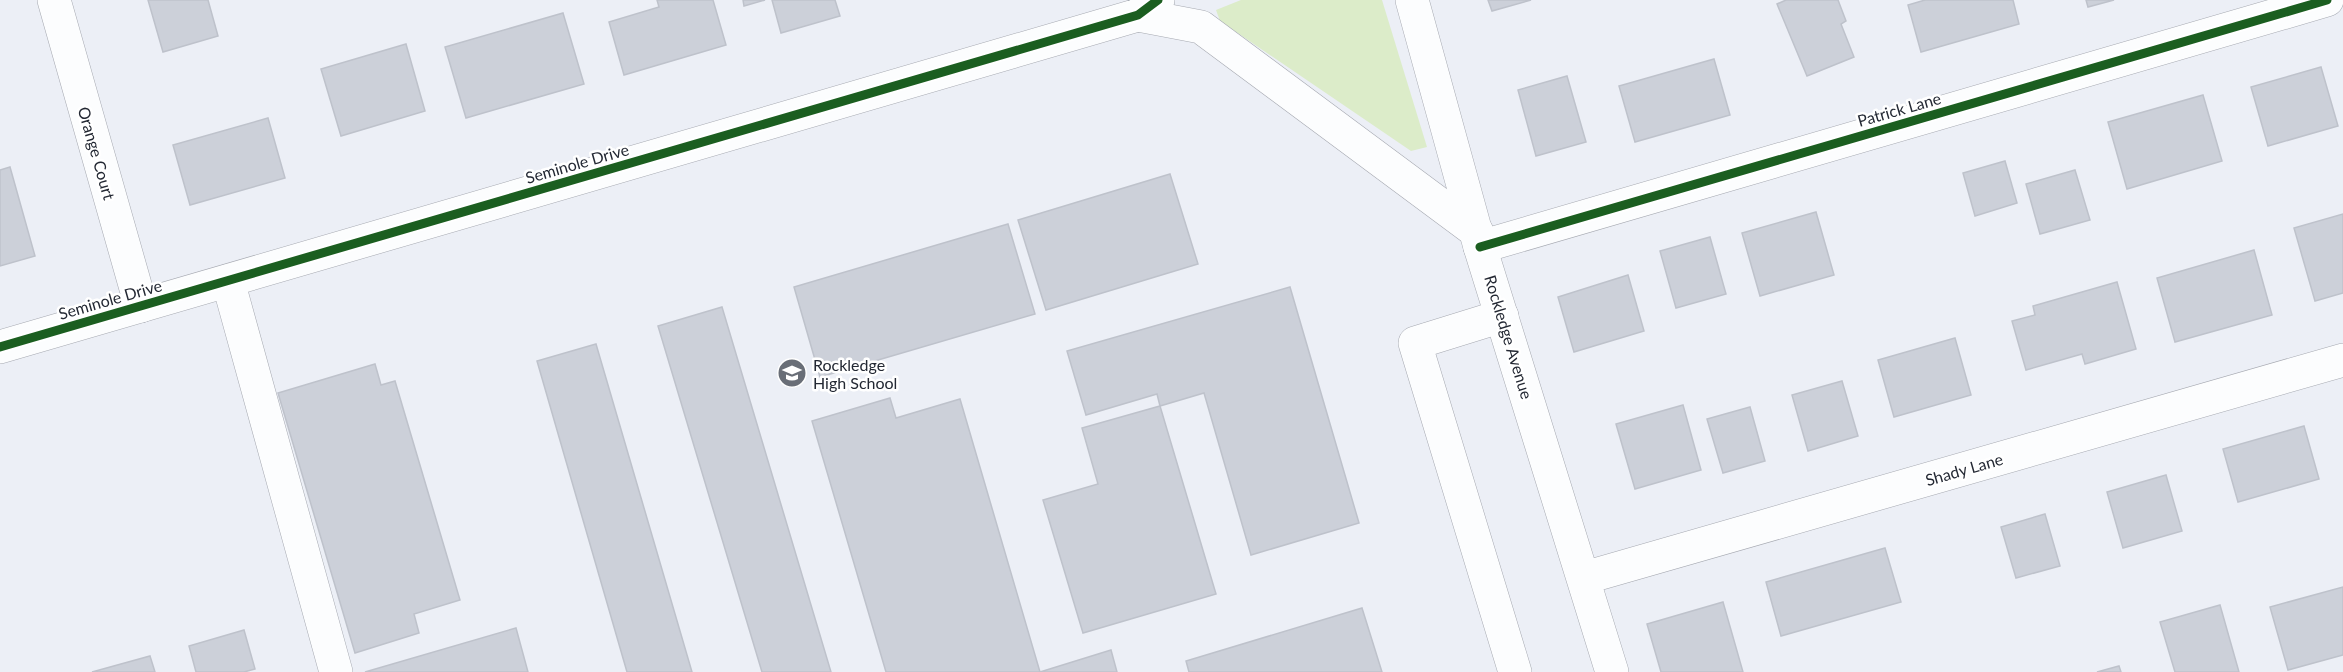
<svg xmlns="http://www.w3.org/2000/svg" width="2343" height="672" font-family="Lato,sans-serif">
	<rect width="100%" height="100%" fill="#eceff6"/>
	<polygon fill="#dcecc9" points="1241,0 1382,0 1427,147 1411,151 1220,21 1216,10"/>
	<g fill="#ccd0d9" stroke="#bec2cb" stroke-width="1.5">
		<polygon points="148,0 208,0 218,36 163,52"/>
		<polygon points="657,0 713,0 726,45 624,75 609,22 659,7"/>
		<polygon points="743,0 765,0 744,6"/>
		<polygon points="772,0 835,0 840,16 781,33"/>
		<polygon points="1488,0 1531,0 1492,11"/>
		<polygon points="1786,0 1838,0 1846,21 1841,24 1854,57 1807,76 1777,4"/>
		<polygon points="1925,0 2013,0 2019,24 1921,52 1908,5"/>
		<polygon points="2086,0 2114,0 2088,7"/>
		<polygon points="563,13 584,84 466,118 445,47"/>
		<polygon points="406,44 425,111 341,136 321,69"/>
		<polygon points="1714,59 1730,115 1635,142 1619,86"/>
		<polygon points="2321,67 2338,126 2268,146 2251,87"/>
		<polygon points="1567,76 1586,142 1536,156 1518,90"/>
		<polygon points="2203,95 2222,161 2127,189 2108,122"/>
		<polygon points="268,118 285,178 190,205 173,145"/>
		<polygon points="2005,161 2017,203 1975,216 1963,173"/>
		<polygon points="10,167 35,256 0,266 0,170"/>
		<polygon points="2075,170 2090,220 2040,234 2026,184"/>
		<polygon points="1170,174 1198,264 1046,310 1018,220"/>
		<polygon points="1816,212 1834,275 1760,296 1742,233"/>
		<polygon points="2343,214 2343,293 2315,301 2294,228"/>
		<polygon points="1008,224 1035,314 820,377 794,287"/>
		<polygon points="1710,237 1726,294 1676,308 1660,251"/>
		<polygon points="2254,250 2272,315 2175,342 2157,278"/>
		<polygon points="1628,275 1644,331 1574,352 1558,297"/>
		<polygon points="2117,282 2136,349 2085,364 2082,354 2026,370 2012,321 2035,315 2033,306"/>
		<polygon points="1290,287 1359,523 1251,555 1204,393 1160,406 1157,394 1086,415 1067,351"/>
		<polygon points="722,307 831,672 762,672 658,326"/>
		<polygon points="1955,338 1971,395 1894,417 1878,360"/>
		<polygon points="596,344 692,672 627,672 537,361"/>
		<polygon points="375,364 381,385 395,381 460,600 414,614 419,633 355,653 278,393"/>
		<polygon points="1842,381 1858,436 1808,451 1792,395"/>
		<polygon points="890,398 896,418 960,399 1040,672 886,672 812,421"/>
		<polygon points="1683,405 1701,470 1635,489 1616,424"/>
		<polygon points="1160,406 1216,594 1083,633 1043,500 1098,484 1082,428"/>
		<polygon points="1750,407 1765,461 1723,473 1707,419"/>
		<polygon points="2304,426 2319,479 2238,502 2223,449"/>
		<polygon points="2166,475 2182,531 2123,548 2107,492"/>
		<polygon points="2045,514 2060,566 2016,578 2001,527"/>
		<polygon points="1885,548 1901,602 1781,636 1766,582"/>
		<polygon points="2343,587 2343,655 2288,670 2270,607"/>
		<polygon points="1723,602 1743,672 1661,672 1647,624"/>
		<polygon points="2220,605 2239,672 2175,672 2160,622"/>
		<polygon points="1362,608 1382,672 1189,672 1186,661"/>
		<polygon points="516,628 528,672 365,672"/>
		<polygon points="244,630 255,669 244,672 196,672 189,646"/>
		<polygon points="1111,650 1117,672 1040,672"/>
		<polygon points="150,656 155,672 92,672"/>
		<polygon points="2119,666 2121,672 2097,672"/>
	</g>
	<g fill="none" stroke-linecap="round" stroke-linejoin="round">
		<g stroke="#a6a9b1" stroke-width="34">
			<g id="minor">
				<polyline points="54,0 141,306"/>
				<polyline points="1412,0 1480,247 1612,672"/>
				<polyline points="1138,15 1201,27 1477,232"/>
				<polyline points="1480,247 2327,0"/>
				<polyline points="228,281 336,672"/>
				<polyline points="1502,316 1415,343 1515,672"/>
				<polyline points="0,347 1138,15 1158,0"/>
				<polyline points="1584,578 2343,360"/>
			</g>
		</g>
		<use href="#minor" stroke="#fcfdfe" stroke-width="33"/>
		<g stroke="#fff" stroke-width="13">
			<g id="cycleway">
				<polyline points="1480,247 2327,0"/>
				<polyline points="0,347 1138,15 1158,0"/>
			</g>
		</g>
		<use href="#cycleway" stroke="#1b5e20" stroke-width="9"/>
	</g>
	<defs>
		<g id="school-disc" transform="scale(1.5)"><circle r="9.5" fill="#696e77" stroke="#fff"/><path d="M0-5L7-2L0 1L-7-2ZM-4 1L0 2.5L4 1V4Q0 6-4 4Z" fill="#fff"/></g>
	</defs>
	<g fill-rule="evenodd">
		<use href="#school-disc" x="792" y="373"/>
	</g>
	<g text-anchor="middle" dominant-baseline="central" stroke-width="5" stroke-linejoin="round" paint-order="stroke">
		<g font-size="16" fill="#232833" stroke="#fff">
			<text transform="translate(1899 109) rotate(-16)">Patrick Lane</text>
			<text transform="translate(97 153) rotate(74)">Orange Court</text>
			<text transform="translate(577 163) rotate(-16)">Seminole Drive</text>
			<text transform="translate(110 299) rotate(-16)">Seminole Drive</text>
			<text transform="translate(1509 337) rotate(73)">Rockledge Avenue</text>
			<text transform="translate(1964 469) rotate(-16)">Shady Lane</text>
		</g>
		<g font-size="16" fill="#232833" stroke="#fff" text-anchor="start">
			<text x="813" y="364">Rockledge<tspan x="813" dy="18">High School</tspan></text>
		</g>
	</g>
</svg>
